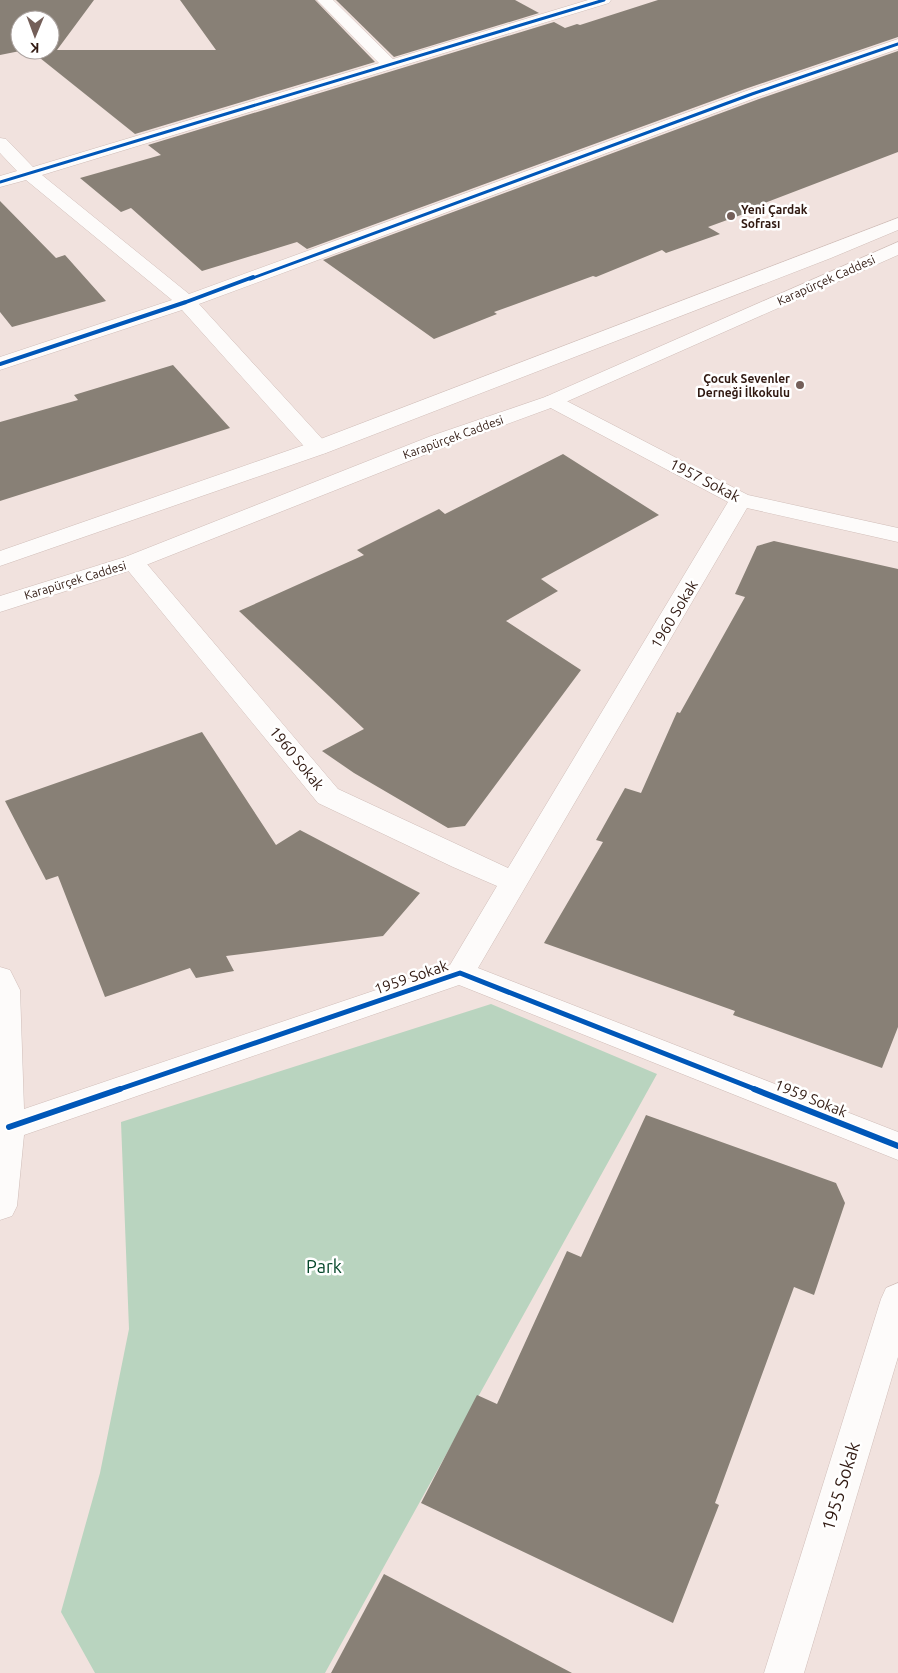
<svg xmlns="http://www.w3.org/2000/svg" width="898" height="1673" font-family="Ubuntu,sans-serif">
	<rect width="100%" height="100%" fill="#f1e2de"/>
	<polygon fill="#b9d4bf" points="491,1004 657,1074 325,1673 95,1673 61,1612 100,1473 129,1329 121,1122"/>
	<g fill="#888076">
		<polygon points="0,0 94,0 57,50 216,50 180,0 315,0 375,62 135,134 30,50 50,50 50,20 20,20 20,50 25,50 0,55"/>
		<polygon points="336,0 515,0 539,13 394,57"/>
		<polygon points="658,0 898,0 898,37 745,89 307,249 297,242 202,271 131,208 121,212 80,178 161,155 148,145 554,22 565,28 577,24 580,25"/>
		<polygon points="898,51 898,152 757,206 760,208 708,227 720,234 666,253 662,250 596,277 593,276 494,312 497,314 434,339 323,260 759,99"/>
		<polygon points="0,201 56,258 65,255 106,301 12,327 0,312"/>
		<polygon points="173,365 230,428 0,501 0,422 78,400 74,395"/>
		<polygon points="563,454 659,515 541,579 558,591 506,621 581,670 465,826 448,828 354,773 322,751 364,729 239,611 364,555 357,550 439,509 445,514"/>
		<polygon points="774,541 898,569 898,1027 882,1068 733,1015 735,1011 544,943 603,842 596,840 625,788 641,793 677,712 680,713 745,597 735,594 757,546"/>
		<polygon points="202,732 276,845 300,830 420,893 383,936 226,956 234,971 196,978 190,968 105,997 58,876 46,880 5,801"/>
		<polygon points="646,1115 836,1183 845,1203 814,1295 794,1287 715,1503 719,1505 673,1623 421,1503 477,1395 497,1404 567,1251 581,1257"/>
		<polygon points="384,1574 572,1673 331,1673"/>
	</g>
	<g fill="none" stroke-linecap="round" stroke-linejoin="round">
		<g stroke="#d0bdb8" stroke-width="1">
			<g id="street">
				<polygon points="317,0 333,0 393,59 588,0 611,0 609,3 42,175 189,294 746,91 898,39 898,49 758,97 199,304 326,443 329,448 326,453 318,454 310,453 182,310 0,370 0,357 172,300 26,180 0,187 0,176 17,171 0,153 0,138 6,139 33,167 379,63"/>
				<polygon points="552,395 559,397 748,495 898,528 898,542 747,508 478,968 898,1132 898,1160 459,985 24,1135 17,1206 12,1216 0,1220 0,967 10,970 20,990 24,1109 450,965 497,886 453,867 318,803 121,562 125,557 133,555 141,557 338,789 508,868 728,502 545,405 542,401 545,397"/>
				<polygon points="898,1283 898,1357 804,1673 764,1673 881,1299 886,1288"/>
			</g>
		</g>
		<g stroke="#d0bdb8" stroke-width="1">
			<g id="secondary">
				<polygon points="898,218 898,230 831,258 326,453 0,566 0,551 310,443"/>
				<polygon points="898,242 898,255 559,405 447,446 141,567 0,612 0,596 125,557 431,436 545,397"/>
			</g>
		</g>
		<use href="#street" fill="#fdfbfa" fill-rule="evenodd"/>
		<use href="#secondary" fill="#fdfbfa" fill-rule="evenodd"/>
		<g stroke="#fff" stroke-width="5">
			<g id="cycleway-far3">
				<polyline points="0,182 604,0"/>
				<polyline points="250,279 752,94 898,44"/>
			</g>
		</g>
		<g stroke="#fff" stroke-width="6">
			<polyline id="cycleway-far2" points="0,364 186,302 253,277"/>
		</g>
		<g stroke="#fff" stroke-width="8">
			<polyline id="cycleway-far1" points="117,1090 460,973 757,1090"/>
		</g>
		<g stroke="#fff" stroke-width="9">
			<g id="cycleway">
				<polyline points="754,1089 898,1146"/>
				<polyline points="9,1127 120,1089"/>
			</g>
		</g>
		<use href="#cycleway-far3" stroke="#0057b8" stroke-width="3"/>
		<use href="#cycleway-far2" stroke="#0057b8" stroke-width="4"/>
		<use href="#cycleway-far1" stroke="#0057b8" stroke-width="5"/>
		<use href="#cycleway" stroke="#0057b8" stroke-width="6"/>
	</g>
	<g fill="#745f59" stroke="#fff" stroke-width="2">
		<circle cx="731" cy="216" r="5"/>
		<circle cx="800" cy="385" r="5"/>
	</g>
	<g text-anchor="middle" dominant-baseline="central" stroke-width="5" stroke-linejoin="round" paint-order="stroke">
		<g font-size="12" font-weight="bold" fill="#301911" stroke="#fff" text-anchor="start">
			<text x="741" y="209">Yeni Çardak<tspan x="741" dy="14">Sofrası</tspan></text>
			<text x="790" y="378" text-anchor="end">Çocuk Sevenler<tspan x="790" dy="14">Derneği İlkokulu</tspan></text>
		</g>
		<g font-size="12" fill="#301911" stroke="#fff">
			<text transform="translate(826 280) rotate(-24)">Karapürçek Caddesi</text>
			<text transform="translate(453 437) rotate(-20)">Karapürçek Caddesi</text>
			<text transform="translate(75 580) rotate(-17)">Karapürçek Caddesi</text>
		</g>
		<g font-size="15" fill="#301911" stroke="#fff">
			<text transform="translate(705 480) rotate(27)">1957 Sokak</text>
			<text transform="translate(674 614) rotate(-59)">1960 Sokak</text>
			<text transform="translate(297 758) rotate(51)">1960 Sokak</text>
			<text transform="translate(411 977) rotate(-19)">1959 Sokak</text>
			<text transform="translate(811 1098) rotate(22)">1959 Sokak</text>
		</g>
		<g font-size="18" fill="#05472a" stroke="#fff">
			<text x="324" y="1266">Park</text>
		</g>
		<g font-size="18" fill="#301911" stroke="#fff">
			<text transform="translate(840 1486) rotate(-73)">1955 Sokak</text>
		</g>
	</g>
	<g transform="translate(35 35) rotate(181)"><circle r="24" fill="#ffffff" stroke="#aca3a0"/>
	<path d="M0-4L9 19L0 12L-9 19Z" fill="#745f59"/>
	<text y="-8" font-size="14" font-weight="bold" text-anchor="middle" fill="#301911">K</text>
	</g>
</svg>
